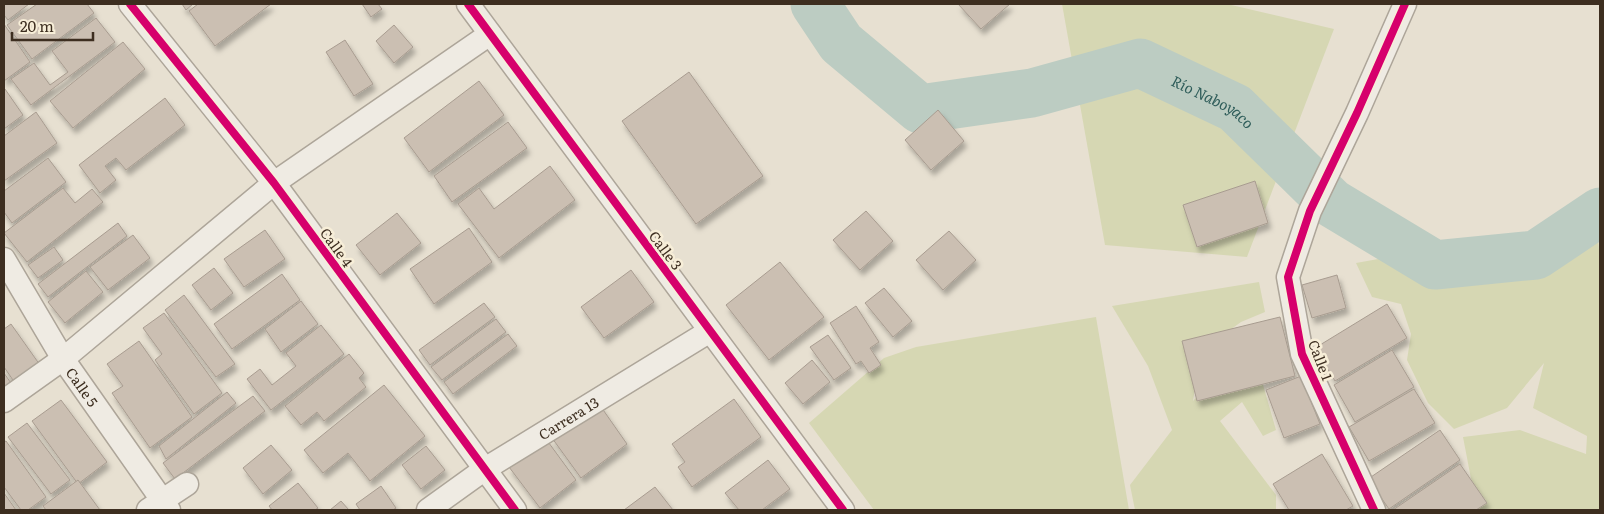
<svg xmlns="http://www.w3.org/2000/svg" width="1604" height="514" font-family="Literata,serif">
	<defs>
		<filter id="shadow"><feDropShadow dx="3" dy="5.5" stdDeviation="2.5" flood-color="#0004"/></filter>
	</defs>
	<rect width="100%" height="100%" fill="#e7e0d1"/>
	<g fill="#d6d7b3">
		<polygon points="1062,4 1227,4 1334,29 1247,257 1105,245"/>
		<polygon points="1596,220 1600,259 1600,510 1477,510 1463,437 1520,430 1586,454 1587,436 1533,408 1544,363 1507,408 1454,429 1428,403 1407,360 1411,334 1401,304 1372,297 1356,263"/>
		<polygon points="1259,282 1265,312 1241,322 1201,351 1193,401 1235,355 1259,371 1276,430 1263,436 1242,402 1220,421 1276,495 1276,510 1135,510 1130,485 1172,430 1148,366 1112,306"/>
		<polygon points="1096,317 1129,510 874,510 809,423 884,358 916,347"/>
	</g>
	<g fill="none" stroke-linecap="round" stroke-linejoin="round">
		<path stroke="#bcccc2" stroke-width="49" id="s1" d="M815 4 841 43 920 109 1032 93 1140 63 1235 108 1332 203 1435 265 1536 255 1600 212"/>
	</g>
	<g fill="#cbbfb2" stroke="#a89c90" filter="url(#shadow)">
		<polygon points="4,4 29,4 8,20 4,15"/>
		<polygon points="37,4 87,4 94,13 32,59 7,25"/>
		<polygon points="182,4 193,4 186,10"/>
		<polygon points="198,4 271,4 215,46 189,11"/>
		<polygon points="362,4 378,4 382,9 371,17"/>
		<polygon points="958,4 1010,4 981,29"/>
		<polygon points="96,18 115,42 31,105 11,79 34,63 50,85 68,72 52,51"/>
		<polygon points="4,24 30,62 4,81"/>
		<polygon points="394,25 413,47 394,63 376,41"/>
		<polygon points="345,40 373,84 354,96 326,52"/>
		<polygon points="123,42 145,69 73,128 50,101"/>
		<polygon points="689,72 763,176 696,224 622,121"/>
		<polygon points="479,81 504,115 429,172 404,138"/>
		<polygon points="5,89 23,115 4,129 4,90"/>
		<polygon points="165,98 185,125 126,170 116,158 105,166 116,180 100,193 79,165"/>
		<polygon points="938,110 964,141 931,170 905,140"/>
		<polygon points="36,112 57,143 4,181 4,136"/>
		<polygon points="508,122 527,148 452,202 434,176"/>
		<polygon points="48,158 66,182 12,223 4,212 4,191"/>
		<polygon points="550,166 575,200 499,258 458,204 479,188 494,209"/>
		<polygon points="1255,181 1268,223 1197,247 1183,205"/>
		<polygon points="63,188 75,203 92,189 103,202 27,262 4,233"/>
		<polygon points="866,211 893,241 860,270 833,240"/>
		<polygon points="397,213 421,243 380,275 356,245"/>
		<polygon points="118,223 127,236 48,297 38,284"/>
		<polygon points="469,228 492,262 434,304 410,269"/>
		<polygon points="265,230 285,259 244,287 224,259"/>
		<polygon points="949,231 976,260 943,290 916,260"/>
		<polygon points="133,235 150,258 108,290 90,267"/>
		<polygon points="54,247 63,260 38,278 28,265"/>
		<polygon points="780,262 824,317 769,360 726,305"/>
		<polygon points="214,268 233,293 211,310 192,285"/>
		<polygon points="631,270 654,302 604,338 581,307"/>
		<polygon points="86,271 103,292 65,323 48,302"/>
		<polygon points="282,274 300,300 232,349 214,324"/>
		<polygon points="1337,275 1346,308 1312,318 1302,285"/>
		<polygon points="884,288 912,321 893,337 865,303"/>
		<polygon points="184,295 235,364 216,377 165,310"/>
		<polygon points="301,301 318,324 281,352 265,329"/>
		<polygon points="484,303 495,317 430,365 419,350"/>
		<polygon points="1387,304 1407,338 1335,381 1315,348"/>
		<polygon points="856,306 879,342 870,348 881,365 869,373 861,361 856,364 830,323"/>
		<polygon points="164,313 222,393 194,414 155,360 162,354 143,328"/>
		<polygon points="1280,317 1295,376 1197,401 1182,341"/>
		<polygon points="496,319 506,332 442,380 431,367"/>
		<polygon points="11,324 40,365 15,383 4,367 4,329"/>
		<polygon points="321,325 344,354 271,410 247,379 260,369 272,385 296,366 286,353"/>
		<polygon points="508,334 517,346 453,394 444,382"/>
		<polygon points="828,335 851,368 834,380 810,347"/>
		<polygon points="139,341 192,417 150,448 112,393 123,386 107,364"/>
		<polygon points="1392,350 1414,387 1355,422 1334,385"/>
		<polygon points="349,354 364,373 359,378 366,387 324,421 317,412 301,425 285,406"/>
		<polygon points="812,360 830,382 803,404 785,383"/>
		<polygon points="4,373 13,386 4,393"/>
		<polygon points="1301,376 1320,424 1284,438 1266,390"/>
		<polygon points="384,385 425,436 370,481 348,453 323,473 304,450"/>
		<polygon points="1414,389 1435,423 1369,461 1349,427"/>
		<polygon points="227,392 236,403 166,459 159,446"/>
		<polygon points="253,396 265,411 175,479 163,463"/>
		<polygon points="734,399 761,437 692,487 678,467 685,462 672,444"/>
		<polygon points="61,400 107,462 78,484 32,421"/>
		<polygon points="599,404 627,444 581,478 552,438"/>
		<polygon points="27,423 70,480 51,494 8,437"/>
		<polygon points="1440,430 1460,460 1389,509 1368,479"/>
		<polygon points="546,439 576,480 540,508 509,467"/>
		<polygon points="6,441 46,497 28,510 21,510 4,487 4,442"/>
		<polygon points="271,445 292,470 263,494 243,468"/>
		<polygon points="426,446 445,470 421,489 402,465"/>
		<polygon points="1322,454 1353,506 1346,510 1289,510 1273,484"/>
		<polygon points="768,460 790,489 762,510 739,510 725,493"/>
		<polygon points="1460,464 1487,503 1476,510 1393,510"/>
		<polygon points="78,480 100,510 46,510 43,506"/>
		<polygon points="298,483 318,508 315,510 272,510 269,506"/>
		<polygon points="381,486 396,508 393,510 360,510 356,504"/>
		<polygon points="655,487 673,510 624,510"/>
		<polygon points="4,493 16,510 4,510"/>
		<polygon points="341,501 349,510 330,510"/>
	</g>
	<g fill="none" stroke-linecap="round" stroke-linejoin="round">
		<g stroke="#ada599" stroke-width="25">
			<g id="minor">
				<polyline points="130,4 274,183 515,510"/>
				<polyline points="468,4 843,510"/>
				<path id="s2" d="M4 259 63 359 169 510"/>
				<polyline points="4,401 63,359 274,183 490,34"/>
				<polyline points="148,510 187,484"/>
				<path id="s3" d="M428 510 485 469 710 331"/>
				<polyline points="1374,510 1302,354 1288,277 1310,211 1357,113 1405,4"/>
			</g>
		</g>
		<use href="#minor" stroke="#efebe3" stroke-width="22"/>
		<g stroke="#f7eed8" stroke-width="11">
			<g id="cycleway">
				<polyline points="130,4 274,183 515,510"/>
				<polyline points="468,4 843,510"/>
				<polyline points="1374,510 1302,354 1288,277 1310,211 1357,113 1405,4"/>
			</g>
		</g>
		<use href="#cycleway" stroke="#d6006c" stroke-width="8"/>
	</g>
	<g text-anchor="middle" dominant-baseline="central" stroke-width="5" stroke-linejoin="round" paint-order="stroke">
		<g font-size="14" fill="#3d2e20" stroke="#f7eed8">
			<text transform="translate(337 247) rotate(54)">Calle 4</text>
			<text transform="translate(666 250) rotate(53)">Calle 3</text>
			<text transform="translate(1321 360) rotate(69)">Calle 1</text>
			<text stroke="none"><textPath href="#s2" startOffset="150">Calle 5</textPath></text>
			<text stroke="none"><textPath href="#s3" startOffset="168">Carrera 13</textPath></text>
		</g>
		<g font-size="15" font-style="italic" fill="#2f5d5a" stroke="#f7eed8">
			<text stroke="none"><textPath href="#s1" startOffset="458">Río Naboyaco</textPath></text>
		</g>
	</g>
	<rect width="1604" height="514" fill="none" stroke="#3d2e20" stroke-width="10"/>
	<path d="M12 32v8h81v-8" fill="none" stroke="#3d2e20" stroke-width="2.5"/>
	<text x="20" y="32" font-size="15" fill="#3d2e20" stroke="#f7eed8" stroke-width="4" paint-order="stroke">20 m</text>
</svg>
